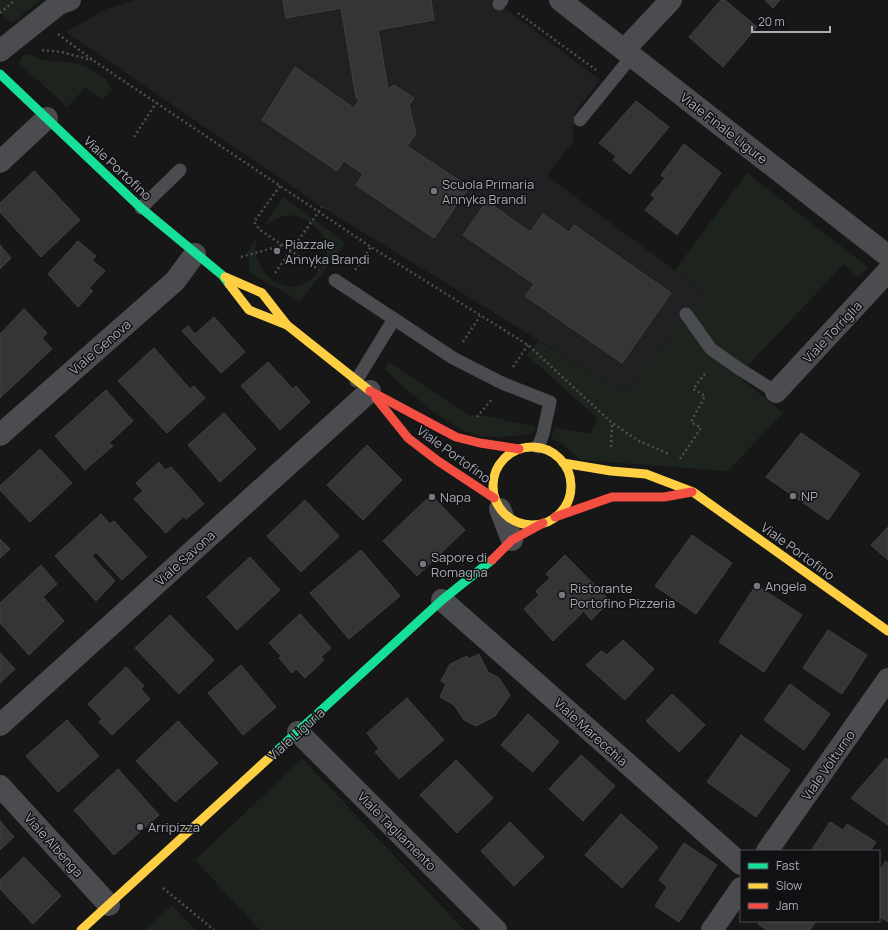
<svg xmlns="http://www.w3.org/2000/svg" width="888" height="930" font-family="Manrope,sans-serif">
	<rect width="100%" height="100%" fill="#171717"/>
	<polygon fill="#212123" points="135,0 494,0 600,80 574,114 573,142 547,176 704,292 625,393 322,207 66,32 106,9"/>
	<g fill="#1d241e" fill-rule="evenodd">
		<polygon points="0,0 41,0 12,23 0,12"/>
		<polygon points="32,54 41,60 68,62 85,66 106,79 112,90 103,99 85,88 67,107 19,63 23,56"/>
		<polygon points="747,173 868,267 858,277 844,264 738,376 783,413 728,471 581,460 561,443 551,438 554,428 591,434 597,418 527,355 539,341 625,393 704,292 675,270"/>
		<path d="M283 197 346 243 300 301 250 273 248 251ZM290 215C318 219 339 246 319 271 279 324 215 228 290 215Z"/>
		<path d="M389 362 468 415 486 416 537 427 531 434C515 435 496 439 479 436 450 430 406 390 385 369Z"/>
		<polygon points="302,759 303,759 464,930 260,930 195,860"/>
		<polygon points="172,905 195,930 145,930"/>
	</g>
	<g fill="#353536" stroke="#3f4043">
		<polygon points="283,0 431,0 434,20 378,30 388,89 394,85 414,98 409,105 416,134 407,146 469,187 434,238 356,185 363,174 344,161 337,171 262,120 295,67 354,108 359,100 356,97 341,8 286,18"/>
		<polygon points="721,0 725,0 757,27 723,67 689,37"/>
		<polygon points="765,0 780,0 773,8"/>
		<polygon points="636,101 669,127 630,174 613,160 616,156 599,143"/>
		<polygon points="684,144 721,173 677,235 645,210 655,198 651,195 665,178 661,175"/>
		<polygon points="34,171 80,220 41,257 0,212 0,203"/>
		<polygon points="487,201 530,232 543,214 569,232 574,225 671,293 622,363 525,296 534,284 463,235"/>
		<polygon points="78,241 96,256 92,260 105,271 89,288 93,291 78,307 48,274"/>
		<polygon points="0,245 11,258 0,269"/>
		<polygon points="24,309 47,333 42,338 52,349 0,398 0,334"/>
		<polygon points="214,317 245,352 221,373 182,331 188,326 195,334"/>
		<polygon points="154,348 190,389 194,386 205,398 167,433 118,381"/>
		<polygon points="268,362 293,389 296,386 310,402 280,430 241,386"/>
		<polygon points="106,390 133,421 109,443 113,446 85,470 55,436"/>
		<polygon points="224,413 256,449 220,482 188,445"/>
		<polygon points="801,433 860,474 828,520 766,477"/>
		<polygon points="367,445 402,480 363,520 327,485"/>
		<polygon points="40,449 72,483 30,522 0,490 0,486"/>
		<polygon points="159,462 165,470 171,467 204,504 186,519 184,516 166,533 134,499 143,491 136,483"/>
		<polygon points="431,495 465,530 417,576 383,541"/>
		<polygon points="305,500 339,536 301,572 267,536"/>
		<polygon points="101,514 110,524 114,521 147,557 122,580 96,552 92,556 115,581 96,601 55,556"/>
		<polygon points="888,527 888,560 871,545"/>
		<polygon points="692,535 732,563 696,614 655,586"/>
		<polygon points="0,539 10,549 0,558"/>
		<polygon points="361,550 400,596 349,639 310,593"/>
		<polygon points="565,555 610,601 591,620 584,611 553,641 524,609 539,595 536,591 550,578 546,574"/>
		<polygon points="250,557 280,590 237,630 207,597"/>
		<polygon points="41,565 57,584 43,597 64,621 29,655 0,623 0,603"/>
		<polygon points="756,585 802,615 764,672 719,642"/>
		<polygon points="300,614 331,648 321,657 324,660 305,678 296,669 292,673 279,658 281,656 269,643"/>
		<polygon points="170,615 214,660 179,694 135,648"/>
		<polygon points="828,630 867,655 842,694 803,668"/>
		<polygon points="623,640 654,669 625,700 586,665 601,651 607,655"/>
		<polygon points="0,653 15,669 0,683"/>
		<polygon points="479,654 488,672 499,678 510,695 495,716 476,726 464,720 454,705 440,697 446,684 441,681 450,664 467,656 468,659"/>
		<polygon points="241,665 276,707 243,735 208,693"/>
		<polygon points="126,667 144,686 141,689 150,699 112,735 99,722 102,719 88,704"/>
		<polygon points="790,684 830,714 804,750 764,720"/>
		<polygon points="672,694 705,725 679,752 646,721"/>
		<polygon points="407,698 444,740 399,779 375,752 379,749 367,733"/>
		<polygon points="528,714 559,742 533,772 501,745"/>
		<polygon points="67,720 99,756 58,792 26,756"/>
		<polygon points="178,721 218,763 175,802 136,761"/>
		<polygon points="741,735 790,770 756,817 707,782"/>
		<polygon points="581,755 615,786 583,821 549,789"/>
		<polygon points="886,758 888,760 888,825 851,798"/>
		<polygon points="456,760 493,798 457,833 420,795"/>
		<polygon points="118,769 159,815 114,855 74,810"/>
		<polygon points="621,814 658,847 622,888 585,855"/>
		<polygon points="0,821 14,837 0,850"/>
		<polygon points="510,822 544,857 514,886 481,851"/>
		<polygon points="830,822 843,830 847,824 876,842 870,851 811,851"/>
		<polygon points="684,843 717,865 679,922 655,906 667,887 659,880"/>
		<polygon points="24,857 61,896 33,924 0,889 0,880"/>
		<polygon points="886,861 888,863 888,922 879,916 879,872"/>
		<polygon points="760,921 816,921 810,930 767,930 758,924"/>
	</g>
	<g fill="none" stroke-linecap="round" stroke-linejoin="round">
		<g stroke="#4d4e51" stroke-width="2.5" stroke-dasharray="2 3" stroke-linecap="butt">
			<polyline points="0,13 15,0"/>
			<polyline points="518,13 596,70"/>
			<polyline points="58,34 94,61 371,247 528,345 612,423 639,441 669,454"/>
			<polyline points="42,50 61,52 92,60"/>
			<polyline points="134,137 156,103"/>
			<polyline points="280,186 254,222 260,230 319,270"/>
			<polyline points="241,257 283,245"/>
			<polyline points="355,270 371,247"/>
			<polyline points="275,273 322,207"/>
			<polyline points="463,342 480,316"/>
			<polyline points="513,367 528,345"/>
			<polyline points="477,417 492,399"/>
			<polyline points="611,447 612,423"/>
			<polyline points="680,459 701,428 691,422 705,396 693,389 707,371"/>
			<polyline points="163,888 214,930"/>
		</g>
		<g stroke="#4b4c50" stroke-width="13">
			<polyline points="499,4 502,0"/>
			<polyline points="580,120 632,56"/>
			<polyline points="141,208 180,170"/>
			<polyline points="335,280 453,358 502,383 550,402 543,434 538,447"/>
			<polyline points="686,314 711,349 738,368 776,392"/>
			<polyline points="356,381 394,319"/>
		</g>
		<g stroke="#4b4c50" stroke-width="22">
			<polyline points="560,0 888,256"/>
			<polyline points="624,50 671,0"/>
			<polyline points="0,51 59,4 70,0"/>
			<polyline points="0,162 47,118"/>
			<polyline points="776,392 888,271"/>
			<polyline points="0,435 175,281 195,254"/>
			<polyline points="500,509 512,540"/>
			<polyline points="442,600 741,864"/>
			<polyline points="0,725 370,391"/>
			<polyline points="298,732 496,930"/>
			<polyline points="0,786 109,905"/>
			<polyline points="767,851 888,679"/>
			<polyline points="712,930 741,888"/>
		</g>
		<g stroke="#16e098" stroke-width="9">
			<polyline points="0,74 141,208 222,275 229,284"/>
			<polyline points="271,756 442,600 492,560"/>
		</g>
		<g stroke="#ffcf43" stroke-width="9">
			<polyline points="225,277 262,293 287,325 370,391"/>
			<polyline points="229,284 249,310 287,325"/>
			<circle cx="532" cy="486" r="39"/>
			<polyline points="563,463 611,471 646,474 693,492 888,631"/>
			<polyline points="81,930 271,756"/>
		</g>
		<g stroke="#f24e42" stroke-width="9">
			<polyline points="370,391 456,437 480,443 519,449"/>
			<polyline points="376,398 408,438 438,461 494,498"/>
			<polyline points="555,517 612,497 664,497 692,492"/>
			<polyline points="492,560 512,540 543,523"/>
		</g>
	</g>
	<g fill="#75787f" stroke="#111113" stroke-width="1.5">
		<circle cx="434" cy="191" r="4"/>
		<circle cx="277" cy="251" r="4"/>
		<circle cx="793" cy="496" r="4"/>
		<circle cx="432" cy="497" r="4"/>
		<circle cx="423" cy="564" r="4"/>
		<circle cx="757" cy="586" r="4"/>
		<circle cx="562" cy="595" r="4"/>
		<circle cx="140" cy="827" r="4"/>
	</g>
	<g text-anchor="middle" dominant-baseline="central" stroke-width="3" stroke-linejoin="round" paint-order="stroke">
		<g font-size="13" fill="#a8acb7" stroke="#111113">
			<text transform="translate(724 128) rotate(38)">Viale Finale Ligure</text>
			<text transform="translate(118 168) rotate(43)">Viale Portofino</text>
			<text transform="translate(832 332) rotate(-47)">Viale Torriglia</text>
			<text transform="translate(100 347) rotate(-41)">Viale Genova</text>
			<text transform="translate(454 454) rotate(36)">Viale Portofino</text>
			<text transform="translate(798 551) rotate(36)">Viale Portofino</text>
			<text transform="translate(185 558) rotate(-42)">Viale Savona</text>
			<text transform="translate(591 732) rotate(42)">Viale Marecchia</text>
			<text transform="translate(296 734) rotate(-42)">Viale Liguria</text>
			<text transform="translate(828 765) rotate(-55)">Viale Volturno</text>
			<text transform="translate(397 831) rotate(45)">Viale Tagliamento</text>
			<text transform="translate(54 845) rotate(48)">Viale Albenga</text>
		</g>
		<g font-size="13" fill="#a8acb7" stroke="#111113" text-anchor="start">
			<text x="442" y="184">Scuola Primaria<tspan x="442" dy="15">Annyka Brandi</tspan></text>
			<text x="285" y="244">Piazzale<tspan x="285" dy="15">Annyka Brandi</tspan></text>
			<text x="801" y="496">NP</text>
			<text x="440" y="497">Napa</text>
			<text x="431" y="557">Sapore di<tspan x="431" dy="15">Romagna</tspan></text>
			<text x="765" y="586">Angela</text>
			<text x="570" y="588">Ristorante<tspan x="570" dy="15">Portofino Pizzeria</tspan></text>
			<text x="148" y="827">Arripizza</text>
		</g>
	</g>
	<rect x="740" y="850" width="140" height="72" fill="#111113" stroke="#4d4f55"/>
	<rect x="748" y="863" width="20" height="6" fill="#16e098" stroke="#4d4f55"/>
	<text x="776" y="870" font-size="12" fill="#a8acb7">Fast</text>
	<rect x="748" y="883" width="20" height="6" fill="#ffcf43" stroke="#4d4f55"/>
	<text x="776" y="890" font-size="12" fill="#a8acb7">Slow</text>
	<rect x="748" y="903" width="20" height="6" fill="#f24e42" stroke="#4d4f55"/>
	<text x="776" y="910" font-size="12" fill="#a8acb7">Jam</text>
	<path d="M752 26v6h78v-6" fill="none" stroke="#a8acb7" stroke-width="2"/>
	<text x="758" y="26" font-size="12" fill="#a8acb7" stroke="#111113" stroke-width="3" paint-order="stroke">20 m</text>
</svg>
